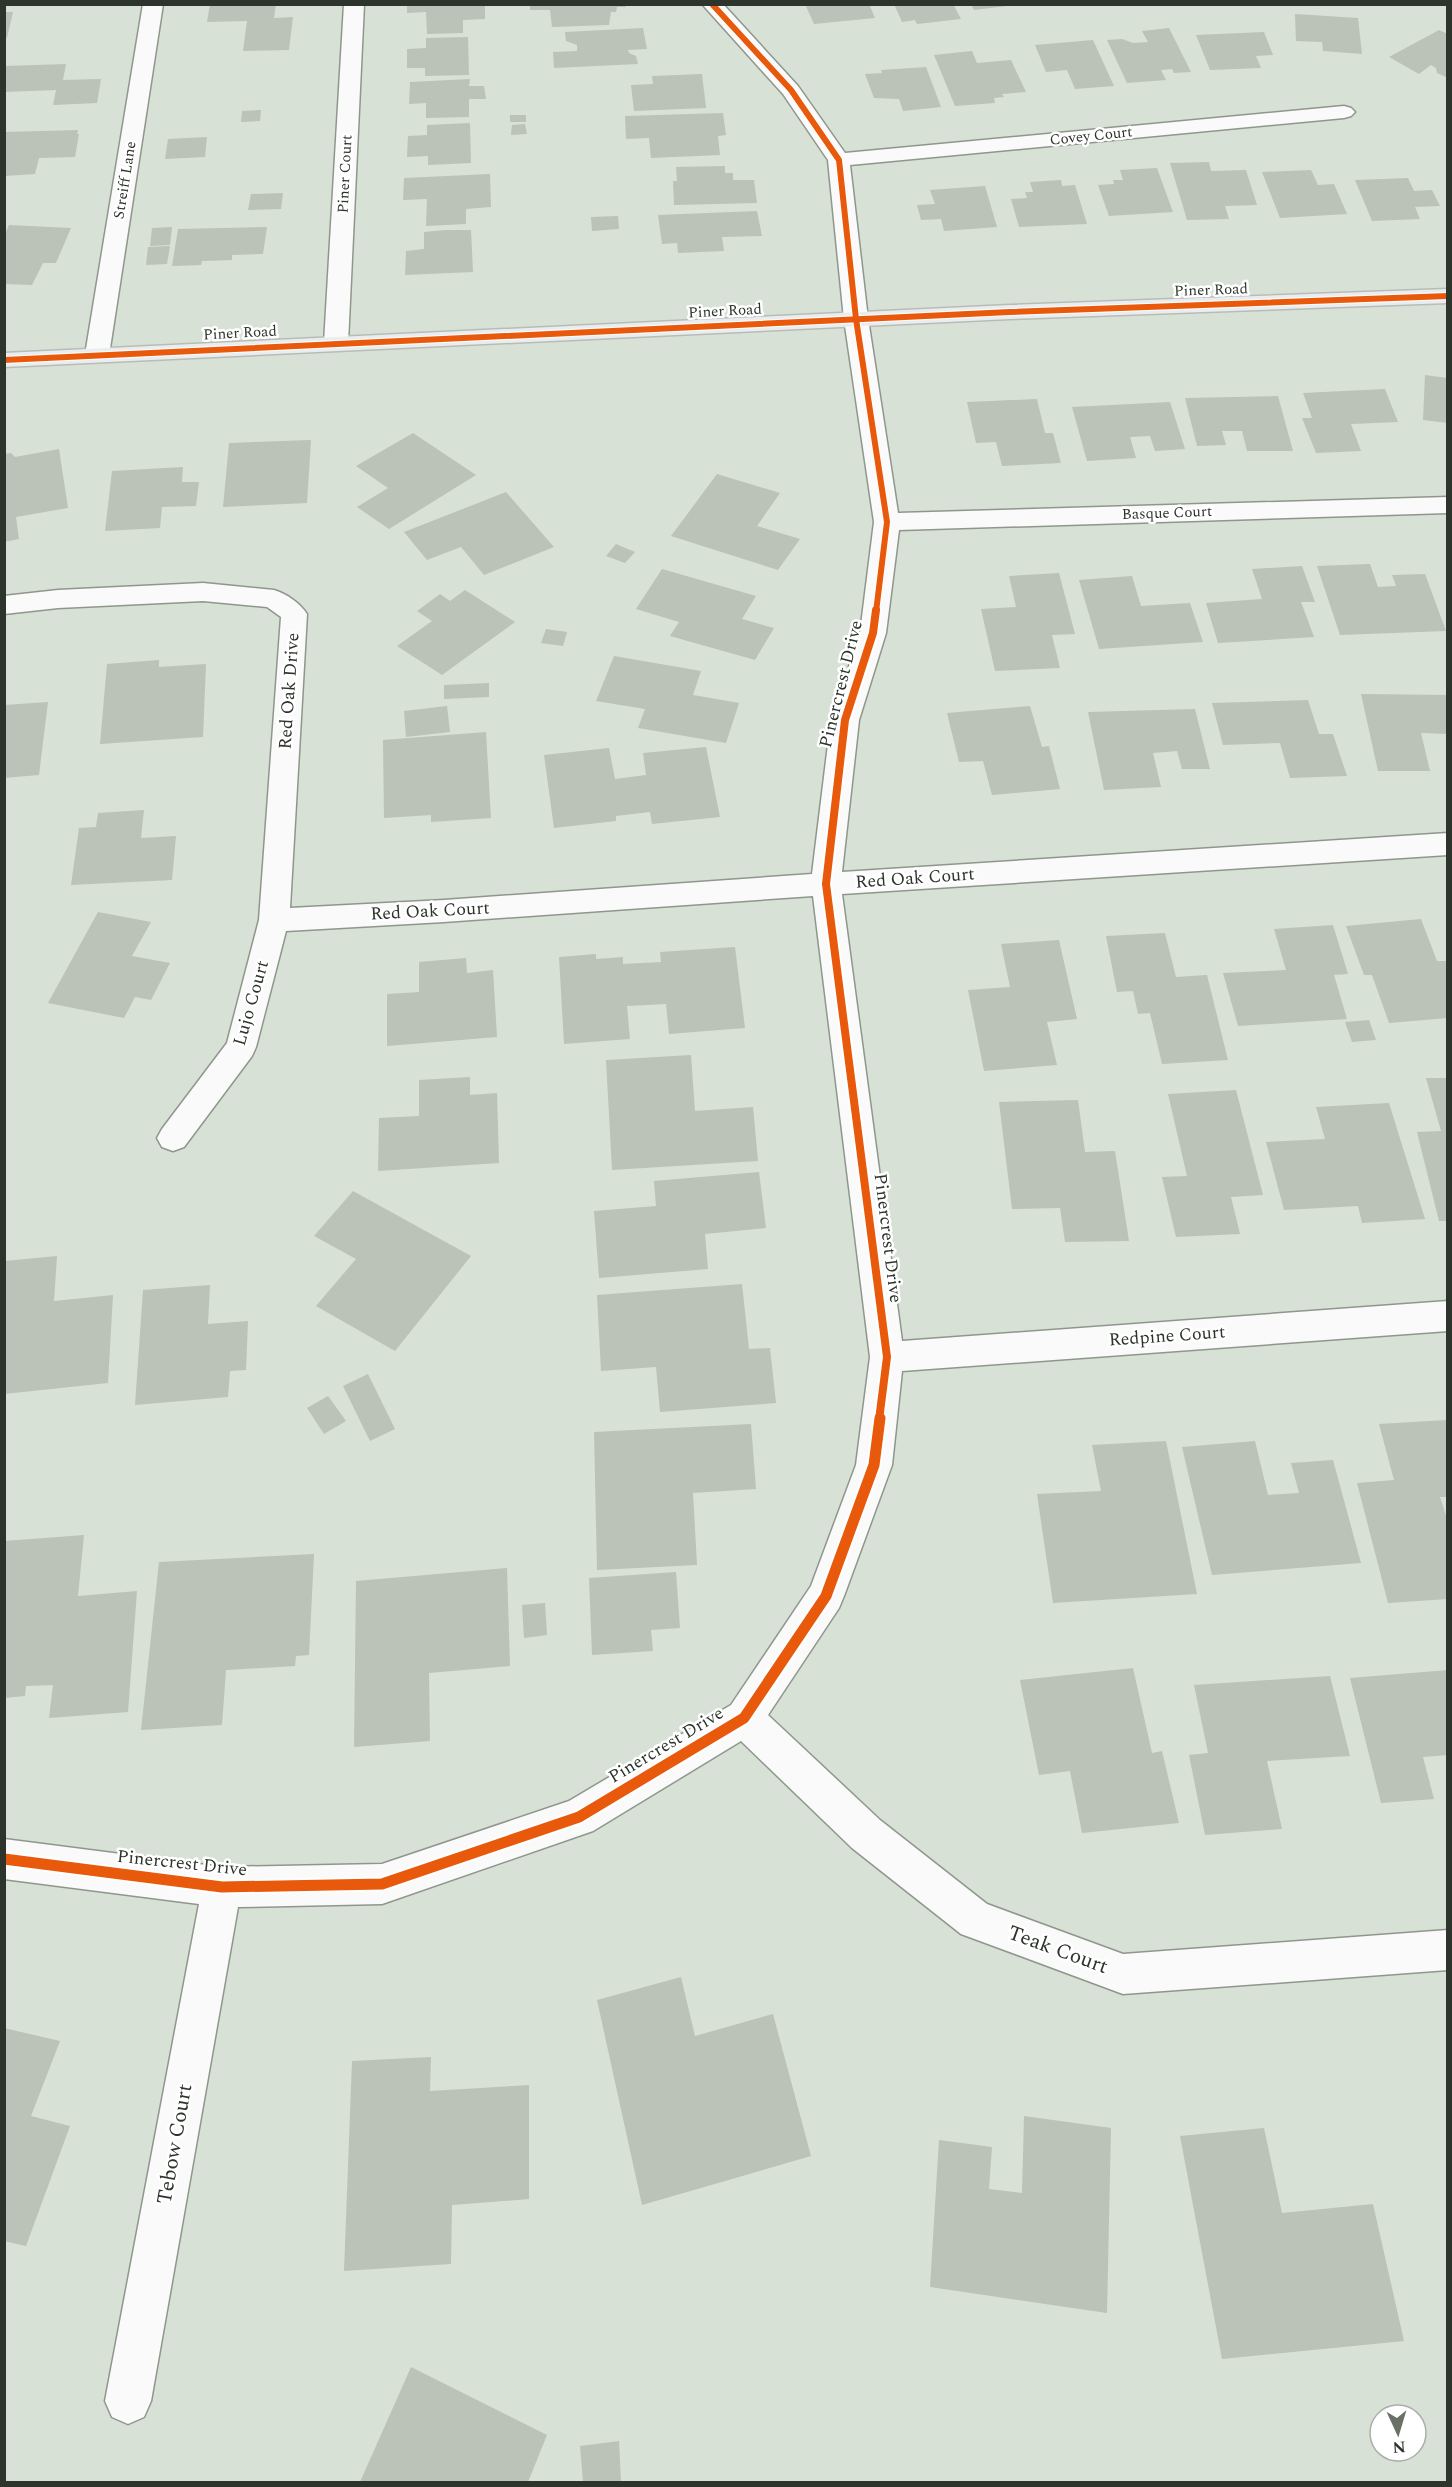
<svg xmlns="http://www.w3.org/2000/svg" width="1452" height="2487" font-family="Spectral,serif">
	<rect width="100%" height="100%" fill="#d8e1d5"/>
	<g fill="#bbc2b8">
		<polygon points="210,4 276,4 274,18 293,17 289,50 243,51 247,21 207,22"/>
		<polygon points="530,4 625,4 626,7 617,7 616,12 611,12 609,25 552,27 550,10 530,10"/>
		<polygon points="805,4 869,4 875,18 814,24"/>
		<polygon points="894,4 953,4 961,19 917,24 915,20 902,22"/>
		<polygon points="971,4 1007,4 1007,6 974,10"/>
		<polygon points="407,5 485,5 485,19 463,20 463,33 427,34 426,12 407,13"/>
		<polygon points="4,12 13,12 7,38 4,38"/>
		<polygon points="1295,14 1358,18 1362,54 1323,51 1322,42 1296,41"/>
		<polygon points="643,28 647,49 628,50 629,53 636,56 638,64 554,68 553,52 577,51 577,45 566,41 565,32"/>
		<polygon points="1169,28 1191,72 1174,73 1172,69 1161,70 1166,80 1127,83 1107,40 1122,39 1133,43 1148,42 1142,31"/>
		<polygon points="1439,30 1448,34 1448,78 1437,73 1436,68 1431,65 1419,74 1389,57"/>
		<polygon points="1264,32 1273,55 1256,56 1261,68 1210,70 1196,35"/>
		<polygon points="468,37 469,75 425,76 425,68 407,68 407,49 426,48 426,38"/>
		<polygon points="1093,40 1114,86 1075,89 1067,70 1046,72 1035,45"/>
		<polygon points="972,51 977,63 1011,60 1026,92 1002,94 1004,97 994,98 995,103 955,106 934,55"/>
		<polygon points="66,64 63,80 101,79 97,103 53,105 56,90 4,92 4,66"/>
		<polygon points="926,67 941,107 903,111 899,99 874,98 865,74 882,73 881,70"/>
		<polygon points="702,74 706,108 634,111 631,85 653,84 652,76"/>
		<polygon points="470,79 469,86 484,86 486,99 469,99 469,117 426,118 426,103 409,104 410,82"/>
		<polygon points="261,110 260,121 241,122 242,111"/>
		<polygon points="723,113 726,135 718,136 720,155 651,158 649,138 626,139 625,116"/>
		<rect x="510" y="115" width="16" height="7"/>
		<polygon points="470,123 471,163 428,165 428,156 407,157 408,136 427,135 427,125"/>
		<polygon points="525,124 527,134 511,135 512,125"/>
		<polygon points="78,130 77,134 79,134 75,157 39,158 35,174 4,176 4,132"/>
		<polygon points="207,137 205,157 165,159 168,139"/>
		<polygon points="1209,162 1211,171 1246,170 1257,205 1225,206 1229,219 1187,220 1170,163"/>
		<polygon points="725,166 725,173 733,173 733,180 754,180 757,203 674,205 673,181 677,181 676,167"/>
		<polygon points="1157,168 1173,212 1109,216 1098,185 1114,184 1113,180 1123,180 1120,170"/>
		<polygon points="1311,170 1318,185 1334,184 1347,214 1280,218 1262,172"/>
		<polygon points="490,174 491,207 466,209 466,224 426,226 427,199 403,200 404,178"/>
		<polygon points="1408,178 1414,191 1432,190 1440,206 1415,207 1420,219 1372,221 1355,180"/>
		<polygon points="1061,180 1062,186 1075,185 1087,224 1019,227 1011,199 1027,198 1025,192 1033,192 1030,182"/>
		<polygon points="985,186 997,227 944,231 941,219 921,220 917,205 935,204 930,190"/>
		<polygon points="283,193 281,209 248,210 251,194"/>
		<polygon points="757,211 762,236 722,237 724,251 678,253 677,243 662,244 658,215"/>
		<polygon points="618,216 619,229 592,231 591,217"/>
		<polygon points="9,225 71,228 56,263 43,263 32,285 4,284 4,236"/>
		<polygon points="172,227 170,245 150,246 152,228"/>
		<polygon points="267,227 263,254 232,255 232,260 202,261 201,265 172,266 178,229"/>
		<polygon points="445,230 471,230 473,272 405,275 406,251 424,249 424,232"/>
		<polygon points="170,246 167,264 146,265 148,247"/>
		<polygon points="1425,375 1448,378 1448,423 1423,420"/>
		<polygon points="1385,389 1398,422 1351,424 1361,451 1316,453 1302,418 1312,418 1303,393"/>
		<polygon points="1278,396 1293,451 1247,451 1242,431 1222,431 1226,445 1197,446 1185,398"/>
		<polygon points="1037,399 1045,433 1053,433 1061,463 1002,466 996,442 976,443 967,402"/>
		<polygon points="1170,402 1185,449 1155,451 1150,436 1130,437 1136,458 1087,461 1072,407"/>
		<polygon points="413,433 476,475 389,529 357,507 388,488 356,466"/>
		<polygon points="311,440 307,503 223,507 229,443"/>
		<polygon points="59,449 68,508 16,517 19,539 4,542 4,454 11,453 15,457"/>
		<polygon points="183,467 182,482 199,482 196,506 162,507 160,528 105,531 112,471"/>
		<polygon points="717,474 780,493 757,526 800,539 778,570 671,536"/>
		<polygon points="506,492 554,547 484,575 461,547 427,560 404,532"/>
		<polygon points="616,544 635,552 625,563 606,556"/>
		<polygon points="1370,564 1378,587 1396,586 1392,575 1425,574 1446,631 1340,635 1317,566"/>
		<polygon points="1302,566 1315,602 1301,602 1314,637 1218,643 1206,603 1262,599 1252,569"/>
		<polygon points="662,569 756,596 742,619 774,628 755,660 670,636 679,622 636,609"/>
		<polygon points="1059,573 1075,634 1052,635 1060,668 995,671 981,609 1016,607 1009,576"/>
		<polygon points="1132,576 1141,606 1190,603 1203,642 1099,649 1079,580"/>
		<polygon points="465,590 515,622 442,675 397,646 432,621 417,611 440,594 450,601"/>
		<polygon points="546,629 567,632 563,646 541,643"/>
		<polygon points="614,656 701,671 693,695 739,703 726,743 638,728 645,709 596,701"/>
		<polygon points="159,660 159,667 206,664 203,737 100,744 107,664"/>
		<polygon points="489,683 489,697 444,699 444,685"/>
		<polygon points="1361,694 1448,695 1448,734 1421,733 1430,771 1378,771"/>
		<polygon points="1308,700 1319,734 1333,734 1347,776 1290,778 1280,743 1223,745 1212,703"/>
		<polygon points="48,702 39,775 4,778 4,705"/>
		<polygon points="447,706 450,732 406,737 404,711"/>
		<polygon points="1030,706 1042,747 1049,746 1060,789 992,795 983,761 959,762 947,713"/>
		<polygon points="1195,709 1210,769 1182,769 1177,751 1153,753 1161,787 1104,790 1088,712"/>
		<polygon points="486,732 491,818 431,822 431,815 384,818 383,740"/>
		<polygon points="706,747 720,817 652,824 650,812 616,816 616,821 554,828 544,755 609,748 615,779 646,775 643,753"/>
		<polygon points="144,810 141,838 176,836 172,880 71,885 79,828 96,827 98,813"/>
		<polygon points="98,912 151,922 132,956 170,963 151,1000 135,997 124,1018 48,1003"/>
		<polygon points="1421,919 1437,961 1448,961 1448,1018 1389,1023 1372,975 1364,975 1346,926"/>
		<polygon points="1333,925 1348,974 1334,975 1347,1019 1238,1026 1223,973 1286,970 1274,929"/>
		<polygon points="1165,933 1176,977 1207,975 1228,1060 1162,1064 1150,1013 1138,1014 1133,991 1117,992 1106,936"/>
		<polygon points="1059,940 1077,1019 1047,1022 1057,1065 984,1071 968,990 1010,987 1001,944"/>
		<polygon points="735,947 745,1028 669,1034 666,1004 627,1006 630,1039 564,1044 559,957 596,954 596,959 623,957 623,964 661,962 660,952"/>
		<polygon points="466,958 467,973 493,970 497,1037 387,1046 387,994 419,992 419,962"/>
		<polygon points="1369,1020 1376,1040 1352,1042 1345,1022"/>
		<polygon points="691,1055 695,1111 753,1107 758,1161 612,1170 606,1060"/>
		<polygon points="470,1077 470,1095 497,1093 499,1163 378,1171 379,1118 419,1116 419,1080"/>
		<polygon points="1426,1078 1448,1078 1448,1221 1439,1221 1417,1132 1441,1131"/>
		<polygon points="1236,1090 1263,1195 1231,1197 1240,1234 1176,1237 1162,1177 1187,1176 1168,1094"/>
		<polygon points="1078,1100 1085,1152 1115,1151 1129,1241 1065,1242 1060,1208 1012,1209 999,1102"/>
		<polygon points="1389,1103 1425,1219 1362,1223 1358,1206 1284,1210 1266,1142 1325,1139 1316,1107"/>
		<polygon points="759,1172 766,1228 705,1234 708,1269 599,1278 594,1211 656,1206 654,1181"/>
		<polygon points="353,1191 471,1256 395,1351 316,1306 356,1259 314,1236"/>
		<polygon points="57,1256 54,1301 113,1295 108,1383 4,1394 4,1261"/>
		<polygon points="742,1284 749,1349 770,1348 776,1403 660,1412 656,1367 601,1371 597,1295"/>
		<polygon points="210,1285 208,1324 248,1321 246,1370 230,1371 228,1397 135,1405 143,1290"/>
		<polygon points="368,1374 395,1429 370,1441 343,1386"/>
		<polygon points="328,1396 346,1421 324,1434 307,1408"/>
		<polygon points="1446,1420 1448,1497 1440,1497 1448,1522 1448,1599 1388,1603 1357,1483 1394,1480 1379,1424"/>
		<polygon points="751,1424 756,1489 693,1493 697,1565 597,1570 594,1432"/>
		<polygon points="1166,1441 1197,1594 1053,1603 1037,1494 1101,1491 1092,1445"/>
		<polygon points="1255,1441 1268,1495 1299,1493 1291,1463 1333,1460 1361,1563 1212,1575 1182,1447"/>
		<polygon points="84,1535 78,1596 137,1591 128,1712 49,1718 53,1685 26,1686 25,1696 4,1698 4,1541"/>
		<polygon points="314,1554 309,1655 296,1656 295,1666 226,1670 222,1725 141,1730 159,1562"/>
		<polygon points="507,1568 510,1666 429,1673 430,1741 354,1747 356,1581"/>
		<polygon points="676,1572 680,1628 651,1630 653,1651 592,1655 589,1578"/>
		<polygon points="545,1603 547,1635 524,1638 522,1605"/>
		<polygon points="1133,1668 1152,1753 1162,1751 1179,1823 1082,1833 1070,1771 1039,1775 1020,1680"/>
		<polygon points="1448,1670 1448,1755 1423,1757 1434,1799 1381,1803 1350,1678"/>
		<polygon points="1330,1676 1350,1756 1267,1761 1282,1829 1205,1835 1189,1755 1208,1753 1194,1685"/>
		<polygon points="681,1977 695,2036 773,2014 811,2156 642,2205 597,2000"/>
		<polygon points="4,2028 60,2041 31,2116 70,2126 26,2246 4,2241"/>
		<polygon points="431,2057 430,2091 529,2085 529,2199 452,2205 451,2264 344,2271 352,2061"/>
		<polygon points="1024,2116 1111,2128 1107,2313 930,2287 939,2140 992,2147 989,2189 1022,2193"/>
		<polygon points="1264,2128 1282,2213 1373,2204 1404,2341 1222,2359 1180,2136"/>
		<polygon points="411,2367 547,2435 528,2482 360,2482"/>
		<polygon points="619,2441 621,2482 583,2482 580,2446"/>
	</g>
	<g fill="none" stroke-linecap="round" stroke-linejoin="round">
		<g stroke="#8f978d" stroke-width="3">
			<g id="minor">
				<polygon points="143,4 163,4 109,355 105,360 97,362 89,360 85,355"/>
				<polygon points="344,4 364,4 348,343 344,348 336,350 328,348 324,343"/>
				<path d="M702 4H723L798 86 845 153 1344 106 1351 108 1355 112 1351 116 1344 118 850 165 868 319 898 513 1448 497V513L899 530 886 633 859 720 842 872 1448 833V855L842 894 902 1341 1448 1301V1331L902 1371 892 1465 844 1596 839 1608 768 1715 880 1820 987 1904 1123 1954 1448 1930V1970L1123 1994 961 1934 852 1848 741 1741 593 1831 382 1904 238 1907 151 2401 144 2417 128 2424 112 2417 105 2401 199 1904 4 1879V1839L222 1867 382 1864 569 1801 731 1705 811 1586 856 1465 870 1357 813 896 444 922 286 931 256 1047 252 1056 184 1147 173 1151 162 1147 157 1138 162 1129 227 1043 259 920 281 617 267 607 203 601 58 608 4 614V596L58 590 203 583 274 590C287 594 300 603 307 614L290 908 444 900 812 874 831 720 860 633 874 522 844 319 828 160 783 94Z"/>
			</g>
		</g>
		<g stroke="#b7bdb6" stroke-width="3">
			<polygon id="major" points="1448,289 1448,303 1010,319 4,367 4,353 1010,305"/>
		</g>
		<use href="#minor" fill="#f9faf9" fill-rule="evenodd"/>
		<use href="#major" fill="#eaedf0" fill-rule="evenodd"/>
		<g stroke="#fff" stroke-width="8">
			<g id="cycleway-far2">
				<polyline points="712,4 791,90 839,160 856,319 887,522 876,612"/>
				<polyline points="4,360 1010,312 1448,296"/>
			</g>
		</g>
		<g stroke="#fff" stroke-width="12">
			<polyline id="cycleway-far1" points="876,610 873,633 845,720 826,884 887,1357 879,1420"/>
		</g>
		<g stroke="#fff" stroke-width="15">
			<polyline id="cycleway" points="4,1859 222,1887 382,1884 579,1817 744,1718 826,1596 874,1465 880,1418"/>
		</g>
		<use href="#cycleway-far2" stroke="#e8590c" stroke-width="6"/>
		<use href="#cycleway-far1" stroke="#e8590c" stroke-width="8"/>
		<use href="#cycleway" stroke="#e8590c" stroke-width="11"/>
	</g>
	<g text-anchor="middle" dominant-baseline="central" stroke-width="5" stroke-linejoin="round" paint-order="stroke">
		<g font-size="15" fill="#2d342b" stroke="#fff">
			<text transform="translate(1091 136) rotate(-6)">Covey Court</text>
			<text transform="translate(345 174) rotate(-87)">Piner Court</text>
			<text transform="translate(125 180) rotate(-81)">Streiff Lane</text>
			<text transform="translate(1211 290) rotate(-2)">Piner Road</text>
			<text transform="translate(725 311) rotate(-3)">Piner Road</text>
			<text transform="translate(240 333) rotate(-3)">Piner Road</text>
			<text transform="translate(1167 513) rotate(-2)">Basque Court</text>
		</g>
		<g font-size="18" fill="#2d342b" stroke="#fff">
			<text transform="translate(841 684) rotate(-76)">Pinercrest Drive</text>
			<text transform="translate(289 691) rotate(-86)">Red Oak Drive</text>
			<text transform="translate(915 878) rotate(-4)">Red Oak Court</text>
			<text transform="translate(430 911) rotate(-3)">Red Oak Court</text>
			<text transform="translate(251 1003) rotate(-74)">Lujo Court</text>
			<text transform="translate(888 1238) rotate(83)">Pinercrest Drive</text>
			<text transform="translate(1167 1336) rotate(-4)">Redpine Court</text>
			<text transform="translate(666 1745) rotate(-31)">Pinercrest Drive</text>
			<text transform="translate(182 1863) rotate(6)">Pinercrest Drive</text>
		</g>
		<g font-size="21" fill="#2d342b" stroke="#fff">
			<text transform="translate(1058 1950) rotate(20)">Teak Court</text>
			<text transform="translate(175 2144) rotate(-80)">Tebow Court</text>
		</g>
	</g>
	<rect width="1452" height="2487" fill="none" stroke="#2d342b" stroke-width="12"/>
	<g transform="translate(1398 2433) rotate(176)"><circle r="28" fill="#ffffff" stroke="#abaeaa" stroke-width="1.5"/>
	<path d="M0-4.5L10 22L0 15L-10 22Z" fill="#697166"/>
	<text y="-9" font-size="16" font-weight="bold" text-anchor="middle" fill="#2d342b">N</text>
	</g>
</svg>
